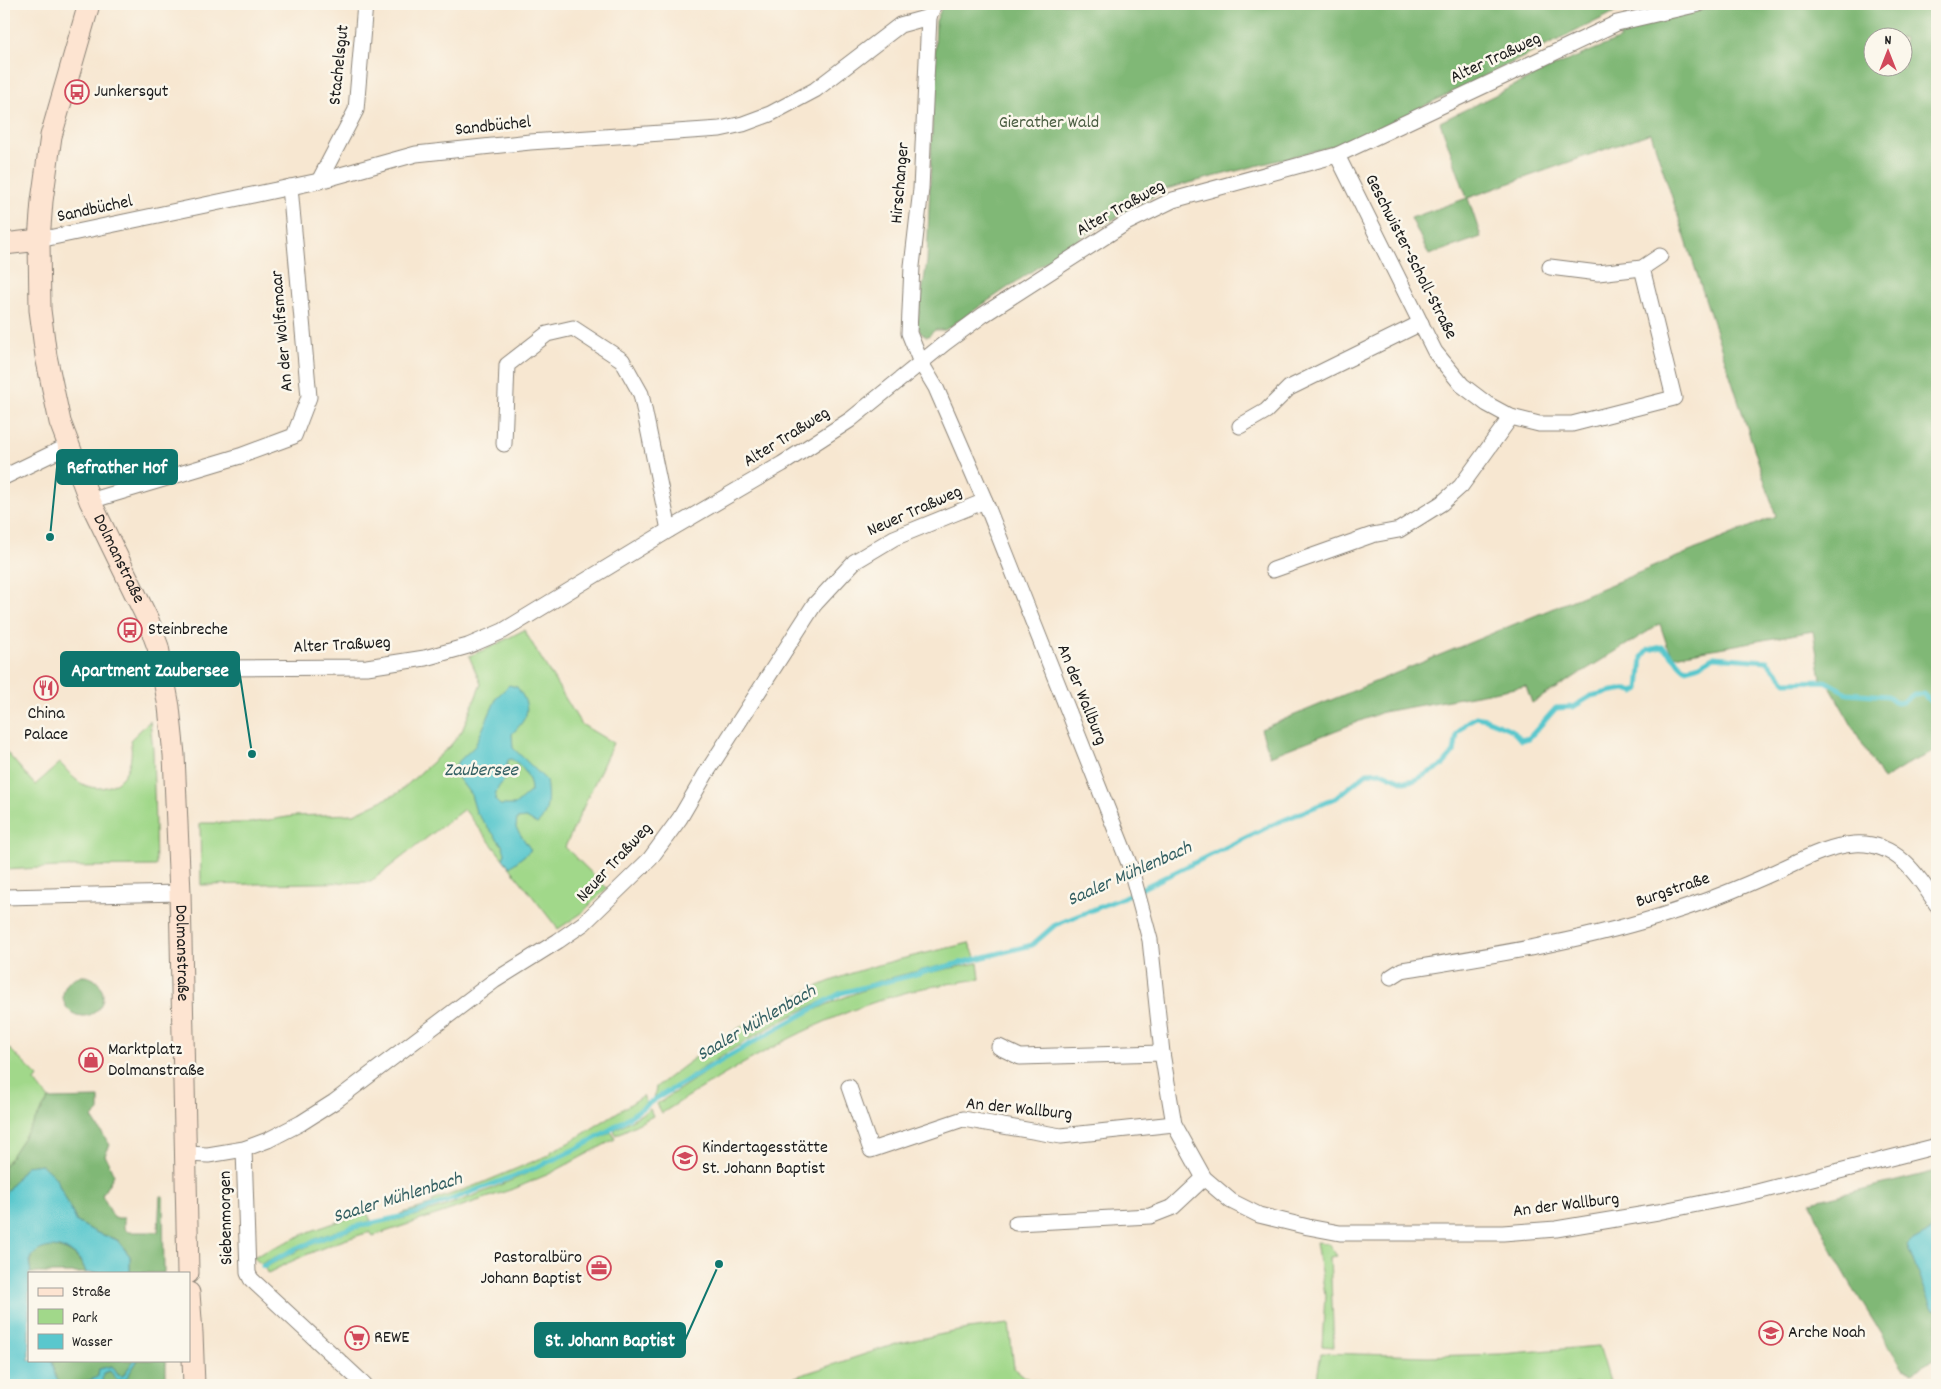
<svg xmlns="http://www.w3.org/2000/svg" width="1941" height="1389" font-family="Dekko,sans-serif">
	<rect width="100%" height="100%" fill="#fbf7ec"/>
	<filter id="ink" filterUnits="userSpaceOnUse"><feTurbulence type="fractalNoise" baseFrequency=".02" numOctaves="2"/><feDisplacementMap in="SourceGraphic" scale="10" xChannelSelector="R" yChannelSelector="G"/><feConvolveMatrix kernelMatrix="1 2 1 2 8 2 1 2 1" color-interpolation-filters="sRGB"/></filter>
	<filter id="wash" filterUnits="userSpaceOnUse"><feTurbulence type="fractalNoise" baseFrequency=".0096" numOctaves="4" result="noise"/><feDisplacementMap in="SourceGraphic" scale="20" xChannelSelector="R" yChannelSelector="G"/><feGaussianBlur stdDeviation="1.12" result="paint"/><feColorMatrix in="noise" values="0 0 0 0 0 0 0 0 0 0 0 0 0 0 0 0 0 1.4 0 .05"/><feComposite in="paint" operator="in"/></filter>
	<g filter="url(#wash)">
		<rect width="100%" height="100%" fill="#f7e7d1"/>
		<g fill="#a1d88a" stroke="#5e7a53">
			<polygon points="524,630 581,724 613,743 565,847 607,888 582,913 558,929 464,809 370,882 201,885 200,823 250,823 294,816 354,814 398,793 450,746 462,731 481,684 469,656 491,647"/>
			<path d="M150 721 153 750 156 866 58 867 4 870V749L35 785 60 763C68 771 75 782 87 786 117 796 137 767 130 740Z"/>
			<path d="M969 943 976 958C923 970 869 980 818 1003 760 1029 708 1065 654 1100L656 1087C719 1038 779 998 855 972 892 960 932 952 969 943Z"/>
			<path d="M978 963 980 979C960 982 939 985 919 989 825 1012 743 1062 662 1113L657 1104C724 1060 790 1015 867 989 903 977 941 970 978 963Z"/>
			<polygon points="4,1043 38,1077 35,1081 49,1099 4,1167"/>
			<path d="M643 1096 647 1104C624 1119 600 1135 576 1148 523 1174 468 1193 412 1212L400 1214 433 1204 432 1201 482 1183 551 1154 550 1152 572 1141Z"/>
			<polygon points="650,1109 653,1116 616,1135 614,1130"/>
			<path d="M611 1132 613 1134 615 1139 551 1173 516 1188 373 1236 370 1232C334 1242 301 1256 268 1273L264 1268C292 1253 321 1239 351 1230 372 1223 394 1221 414 1216 483 1196 548 1165 611 1132Z"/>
			<path d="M367 1212 371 1221C332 1230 297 1246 261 1264L253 1257 311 1231Z"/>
			<polygon points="1316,1242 1328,1243 1337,1256 1330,1257 1334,1347 1322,1346 1325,1295"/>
			<polygon points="1009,1324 1014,1368 1028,1379 1059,1385 771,1385 899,1343 968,1329"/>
			<polygon points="1599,1346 1611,1385 1316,1385 1321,1353 1428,1356 1501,1354"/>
		</g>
		<g fill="#80b876" stroke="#4e6a49" fill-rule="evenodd">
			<polygon points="943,4 1645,4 1621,9 1353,141 1166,189 1081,238 945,330 935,330 927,337 920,332 917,323 927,262 936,21"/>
			<path d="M1730 4H1937V751L1913 761 1883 780 1829 685 1825 680 1821 679 1813 631 1674 656 1667 645 1660 624 1532 703 1526 686 1383 712 1270 756 1261 729 1776 516 1651 133 1468 198 1481 237 1429 255 1411 218 1467 198 1440 122 1550 68 1620 39 1618 30 1625 27ZM1874 38H1904V68H1874Z"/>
			<circle cx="83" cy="996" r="20"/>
			<polygon points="99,1098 99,1111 92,1118 110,1145 105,1155 114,1175 102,1195 114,1218 124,1218 124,1228 128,1232 158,1232 160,1196 163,1196 164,1273 130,1273 130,1256 118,1240 95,1232 77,1222 55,1177 26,1166 4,1195 4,1167 49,1099"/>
			<path d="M1937 1171V1358L1911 1372 1903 1369C1870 1314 1833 1262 1811 1202Z"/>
			<path d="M47 1247C68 1247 78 1254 86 1273H31C27 1259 33 1250 47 1247Z"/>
			<path d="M52 1360H134L123 1376 118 1375 112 1366 99 1369 98 1376C88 1383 72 1387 60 1383L55 1375Z"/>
			<polygon points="138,1360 166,1360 166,1385 97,1385 103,1373 111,1371 117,1380 125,1380"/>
		</g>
		<g fill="#59c7cd" stroke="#3a7274" fill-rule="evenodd">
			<path d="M509 685 517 687C533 709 528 717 512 734L513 748 546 780C548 794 550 814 537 824L526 818 517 819 516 828 531 850 510 867 503 859 505 853 502 845 476 812 471 795 456 775 455 769 457 763 475 746 497 697ZM511 759C523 765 531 778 531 791L515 805H500L495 800C495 787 501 787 505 777 507 771 506 765 508 760Z"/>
			<path d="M41 1164 55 1177 77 1222 95 1232 117 1240 130 1256V1273H86C85 1269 83 1265 81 1262 70 1244 39 1241 29 1261L31 1273H29V1360H52L55 1375 60 1383 68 1385H4V1195L26 1166Z"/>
			<polygon points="1937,1227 1937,1310 1933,1309 1907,1246 1913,1240"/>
			<polygon points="134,1360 138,1360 125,1380 117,1380 110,1371 103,1373 102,1382 97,1385 70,1385 93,1379 98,1376 99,1369 112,1366 118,1375 123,1376"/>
		</g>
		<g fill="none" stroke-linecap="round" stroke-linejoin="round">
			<path stroke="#59c7cd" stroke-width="5" d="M263 1266 297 1248 350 1228 413 1214 533 1169 580 1147 613 1128 657 1098 762 1037 841 993 1032 945 1055 925 1122 898 1272 825 1336 798 1367 773 1381 772 1404 782 1415 780 1443 765 1454 752 1457 734 1467 722 1476 717 1486 719 1512 730 1521 740 1529 738 1556 708 1573 707 1591 696 1613 691 1625 689 1634 692 1639 689 1642 657 1648 650 1662 647C1671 652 1676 662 1685 669L1700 665 1713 657 1767 661 1786 682 1825 681 1847 693 1888 696 1897 703 1903 702 1914 694H1923L1933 704 1937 714"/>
		</g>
	</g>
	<g filter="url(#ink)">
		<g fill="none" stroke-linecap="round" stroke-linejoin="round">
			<g stroke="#8a8276" stroke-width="17">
				<g id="street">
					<polyline points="934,4 929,17 921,189 912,266 909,333 921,363 936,388 985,501 1130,866 1150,940 1162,1053 1174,1124 1204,1178 1231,1201 1259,1215 1308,1227 1340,1233 1503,1233 1556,1229 1658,1212 1757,1192 1937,1146"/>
					<polyline points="1337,155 1435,352 1462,385 1487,404 1511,417 1539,424 1572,424 1674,398 1642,268"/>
					<polyline points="319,181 356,110 365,4"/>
					<polyline points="39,240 319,181 416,154 530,142 720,129 743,124 770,114 815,90 900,25 929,17"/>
					<polyline points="1550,267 1598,273 1642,268 1660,256"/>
					<polyline points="1240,426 1266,411 1289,388 1421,323"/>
					<polyline points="504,444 507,365 547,334 573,328 622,360 641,394 669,530"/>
					<polyline points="4,477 68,446"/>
					<polyline points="90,501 240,456 294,436 309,397 290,187"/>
					<polyline points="1273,570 1372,535 1399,530 1442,503 1461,486 1511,417"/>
					<polyline points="163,673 206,668 367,667 425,658 468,646 503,631 669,530 782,464 850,420 945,343 983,315 1126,223 1173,200 1337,155 1617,23 1699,4"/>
					<polyline points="4,897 180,893"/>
					<path d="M1391 977 1402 970C1493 955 1585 941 1673 912 1708 901 1742 887 1775 872 1800 861 1826 846 1854 844 1896 841 1917 874 1937 905"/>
					<polyline points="999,1047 1020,1057 1162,1053"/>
					<polyline points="849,1087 871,1150 963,1119 1061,1136 1174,1124"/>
					<polyline points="244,1149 248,1273 251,1279 365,1385"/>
					<polyline points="186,1154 208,1155 244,1149 268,1140 301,1123 334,1102 494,981 558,941 584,923 650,859 680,818 705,775 814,605 854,562 894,538 985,501"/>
					<polyline points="1016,1223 1150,1216 1173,1207 1204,1178"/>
				</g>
			</g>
			<g stroke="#8a8276" stroke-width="23">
				<g id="secondary">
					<path id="s1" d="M89 4 51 136 42 201 39 240 40 310 46 356 60 422 90 501 148 620 158 647 169 707 174 755 180 893 188 1273"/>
					<polyline points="4,244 39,240"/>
					<polyline points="189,1293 192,1333 194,1385"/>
				</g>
			</g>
			<use href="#street" stroke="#fff" stroke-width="15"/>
			<use href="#secondary" stroke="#fde4d1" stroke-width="21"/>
		</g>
	</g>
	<defs>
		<g id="bus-ring" transform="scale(1.25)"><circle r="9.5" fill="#fbf7ec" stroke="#d1495b" stroke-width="1.5"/><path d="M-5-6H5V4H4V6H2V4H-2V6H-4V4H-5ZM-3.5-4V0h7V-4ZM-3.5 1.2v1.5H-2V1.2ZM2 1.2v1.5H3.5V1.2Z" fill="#d1495b"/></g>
		<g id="restaurant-ring" transform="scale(1.25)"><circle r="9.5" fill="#fbf7ec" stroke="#d1495b" stroke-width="1.5"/><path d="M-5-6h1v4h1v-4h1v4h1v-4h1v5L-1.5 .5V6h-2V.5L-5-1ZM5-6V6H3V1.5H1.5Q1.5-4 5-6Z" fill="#d1495b"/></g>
		<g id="shop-ring" transform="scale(1.25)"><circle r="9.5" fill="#fbf7ec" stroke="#d1495b" stroke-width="1.5"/><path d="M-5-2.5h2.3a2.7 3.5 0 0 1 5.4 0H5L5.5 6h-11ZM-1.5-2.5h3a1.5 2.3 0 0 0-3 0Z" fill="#d1495b"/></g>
		<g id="school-ring" transform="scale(1.25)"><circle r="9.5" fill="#fbf7ec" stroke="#d1495b" stroke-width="1.5"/><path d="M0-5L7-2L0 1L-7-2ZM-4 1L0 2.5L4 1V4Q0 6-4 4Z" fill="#d1495b"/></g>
		<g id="office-ring" transform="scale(1.25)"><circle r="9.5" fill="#fbf7ec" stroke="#d1495b" stroke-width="1.5"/><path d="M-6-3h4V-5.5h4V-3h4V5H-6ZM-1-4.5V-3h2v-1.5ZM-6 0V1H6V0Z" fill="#d1495b"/></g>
		<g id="supermarket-ring" transform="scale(1.25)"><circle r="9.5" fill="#fbf7ec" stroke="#d1495b" stroke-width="1.5"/><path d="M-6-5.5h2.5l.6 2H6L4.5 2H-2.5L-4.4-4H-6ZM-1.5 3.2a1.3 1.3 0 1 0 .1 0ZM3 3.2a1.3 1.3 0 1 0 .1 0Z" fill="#d1495b"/></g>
	</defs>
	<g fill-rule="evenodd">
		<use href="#bus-ring" x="77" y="92"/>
		<use href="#bus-ring" x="130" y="630"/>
		<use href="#restaurant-ring" x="46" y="688"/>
		<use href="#shop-ring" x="91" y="1060"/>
		<use href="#school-ring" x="685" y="1158"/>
		<use href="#office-ring" x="599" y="1268"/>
		<use href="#school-ring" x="1771" y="1333"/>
		<use href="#supermarket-ring" x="357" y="1338"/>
	</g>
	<g text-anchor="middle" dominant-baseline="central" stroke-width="5" stroke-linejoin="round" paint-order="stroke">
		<g font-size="18" fill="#1c1c1c" stroke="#fbf7ec">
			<text transform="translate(1496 59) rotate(-25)">Alter Traßweg</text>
			<text transform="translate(340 65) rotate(-84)">Stachelsgut</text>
			<text transform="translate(493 127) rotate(-6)">Sandbüchel</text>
			<text transform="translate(901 183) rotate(-85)">Hirschanger</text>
			<text transform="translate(1121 209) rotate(-29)">Alter Traßweg</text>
			<text transform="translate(95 210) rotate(-12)">Sandbüchel</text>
			<text transform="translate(1410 257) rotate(63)">Geschwister-Scholl-Straße</text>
			<text transform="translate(283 331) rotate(-95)">An der Wolfsmaar</text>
			<text transform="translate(787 438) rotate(-32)">Alter Traßweg</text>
			<text transform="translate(915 512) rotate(-24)">Neuer Traßweg</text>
			<text stroke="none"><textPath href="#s1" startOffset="575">Dolmanstraße</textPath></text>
			<text transform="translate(342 646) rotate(-3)">Alter Traßweg</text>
			<text transform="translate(1081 695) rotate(68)">An der Wallburg</text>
			<text transform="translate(615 863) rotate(-47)">Neuer Traßweg</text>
			<text transform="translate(1673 891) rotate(-19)">Burgstraße</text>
			<text stroke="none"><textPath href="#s1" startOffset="979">Dolmanstraße</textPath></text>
			<text transform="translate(1019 1110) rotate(6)">An der Wallburg</text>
			<text transform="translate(1566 1206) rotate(-7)">An der Wallburg</text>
			<text transform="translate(227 1218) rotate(-91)">Siebenmorgen</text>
		</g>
		<g font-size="18" fill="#1c1c1c" stroke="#fbf7ec" text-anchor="start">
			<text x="94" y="92">Junkersgut</text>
			<text x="148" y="630">Steinbreche</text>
			<text x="46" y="714" text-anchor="middle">China<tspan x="46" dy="21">Palace</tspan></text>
			<text x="108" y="1050">Marktplatz<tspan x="108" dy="21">Dolmanstraße</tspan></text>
			<text x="702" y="1148">Kindertagesstätte<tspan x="702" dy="21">St. Johann Baptist</tspan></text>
			<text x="582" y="1258" text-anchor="end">Pastoralbüro<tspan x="582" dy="21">Johann Baptist</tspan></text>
			<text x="1788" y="1333">Arche Noah</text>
			<text x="374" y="1338">REWE</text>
		</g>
		<g font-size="18" fill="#4b5e42" stroke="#fbf7ec">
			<text x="1049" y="123">Gierather Wald</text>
		</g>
		<g font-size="19" font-style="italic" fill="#346063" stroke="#fbf7ec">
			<text x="481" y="771">Zaubersee</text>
			<text transform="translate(1130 875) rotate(-24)">Saaler Mühlenbach</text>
			<text transform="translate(757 1024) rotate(-30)">Saaler Mühlenbach</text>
			<text transform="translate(398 1199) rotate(-17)">Saaler Mühlenbach</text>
		</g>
	</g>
	<path fill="none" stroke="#0f766e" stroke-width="2" d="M50 537L57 467M252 754L239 669M719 1264L685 1340"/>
	<g fill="#0f766e" stroke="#fbf7ec" stroke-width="2">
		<circle cx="50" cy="537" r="5"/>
		<circle cx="252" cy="754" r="5"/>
		<circle cx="719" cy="1264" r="5"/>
	</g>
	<g fill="#0f766e" stroke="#0f766e" stroke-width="2">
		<rect x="57" y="450" width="120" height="34" rx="5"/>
		<rect x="61" y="652" width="178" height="34" rx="5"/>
		<rect x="535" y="1323" width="150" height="34" rx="5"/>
	</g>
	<g font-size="19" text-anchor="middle" font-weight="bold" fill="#fff">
		<text x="117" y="473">Refrather Hof</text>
		<text x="150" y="676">Apartment Zaubersee</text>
		<text x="610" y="1346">St. Johann Baptist</text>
	</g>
	<rect width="1941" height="1389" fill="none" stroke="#fbf7ec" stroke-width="20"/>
	<rect x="28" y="1272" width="162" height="90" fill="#fbf7ec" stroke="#a29f99"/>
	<rect x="38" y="1288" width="25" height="8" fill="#fde4d1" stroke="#a29f99"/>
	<text x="72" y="1296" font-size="15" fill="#1c1c1c">Straße</text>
	<rect x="38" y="1309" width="25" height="15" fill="#a1d88a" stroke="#a29f99"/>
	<text x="72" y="1322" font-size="15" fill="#1c1c1c">Park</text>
	<rect x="38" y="1334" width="25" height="15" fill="#59c7cd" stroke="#a29f99"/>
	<text x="72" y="1346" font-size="15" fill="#1c1c1c">Wasser</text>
	<g transform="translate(1888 52)"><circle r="24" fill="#fbf7ec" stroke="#a29f99"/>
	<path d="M0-4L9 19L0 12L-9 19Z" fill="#d1495b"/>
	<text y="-8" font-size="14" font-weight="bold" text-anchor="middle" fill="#1c1c1c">N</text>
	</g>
</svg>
